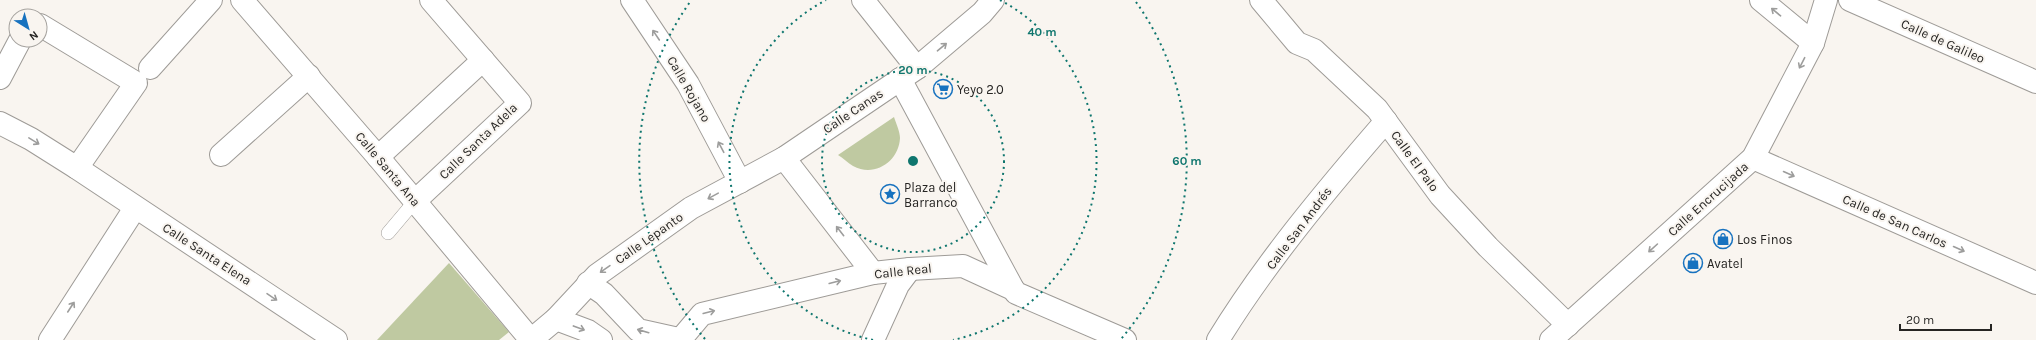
<svg xmlns="http://www.w3.org/2000/svg" width="2036" height="340" font-family="Karla,sans-serif">
	<rect width="100%" height="100%" fill="#f9f5f0"/>
	<g fill="#bfc9a1">
		<path d="M894 117C896 123 900 132 900 138 899 161 875 178 853 166 848 163 843 158 838 155Z"/>
		<polygon points="449,263 509,332 499,340 377,340"/>
	</g>
	<g fill="none" stroke-linecap="round" stroke-linejoin="round">
		<g stroke="#9e9b97" stroke-width="14">
			<polyline id="lane" points="388,233 415,201"/>
		</g>
		<g stroke="#9e9b97" stroke-width="24">
			<g id="street">
				<polyline points="242,0 378,157 531,340 556,319 597,275 691,208 784,158 917,68 982,13 993,0"/>
				<polyline points="632,0 688,84 740,182"/>
				<polyline points="863,0 917,68"/>
				<polyline points="1261,0 1297,43 1314,50 1377,109 1440,195 1488,247 1568,325"/>
				<polyline points="1761,0 1813,43"/>
				<polyline points="1850,0 2036,82"/>
				<polyline points="40,25 136,83 77,168"/>
				<polyline points="150,68 211,0"/>
				<polyline points="0,78 20,40"/>
				<polyline points="900,79 1013,289"/>
				<polyline points="0,123 31,139 77,168 336,340"/>
				<polyline points="221,155 309,76"/>
				<polyline points="378,157 483,60"/>
				<polyline points="784,158 873,273"/>
				<polyline points="1753,158 2036,283"/>
				<polyline points="415,201 520,103 431,0"/>
				<polyline points="588,283 604,294 638,330 683,340"/>
				<polyline points="556,319 588,331 601,340"/>
				<polyline points="50,340 135,208"/>
				<polyline points="680,340 702,314 873,273 910,269 963,266 1013,289 1016,293 1125,340"/>
				<polyline points="873,340 898,285 910,269"/>
				<path d="M1218 340C1265 263 1327 189 1386 121"/>
			</g>
		</g>
		<g stroke="#9e9b97" stroke-width="24">
			<polyline id="secondary" points="1551,340 1753,158 1813,43 1826,0"/>
		</g>
		<use href="#lane" stroke="#fff" stroke-width="13"/>
		<use href="#street" stroke="#fff" stroke-width="22"/>
		<use href="#secondary" stroke="#fff" stroke-width="22"/>
	</g>
	<defs><path id="oneway-shaft" d="M-6 0H5M1.5-3L5.5 0L1.5 3" fill="none" stroke-width="1.6" stroke-linecap="round" stroke-linejoin="round"/></defs>
	<g stroke="#9d9d9c">
		<use href="#oneway-shaft" transform="translate(1776 12) rotate(-140)"/>
		<use href="#oneway-shaft" transform="translate(656 35) rotate(-124)"/>
		<use href="#oneway-shaft" transform="translate(942 47) rotate(-40)"/>
		<use href="#oneway-shaft" transform="translate(1802 63) rotate(117)"/>
		<use href="#oneway-shaft" transform="translate(34 141) rotate(31)"/>
		<use href="#oneway-shaft" transform="translate(721 147) rotate(-118)"/>
		<use href="#oneway-shaft" transform="translate(1789 174) rotate(24)"/>
		<use href="#oneway-shaft" transform="translate(713 196) rotate(151)"/>
		<use href="#oneway-shaft" transform="translate(840 231) rotate(-128)"/>
		<use href="#oneway-shaft" transform="translate(1653 248) rotate(138)"/>
		<use href="#oneway-shaft" transform="translate(1959 249) rotate(24)"/>
		<use href="#oneway-shaft" transform="translate(605 269) rotate(145)"/>
		<use href="#oneway-shaft" transform="translate(835 282) rotate(-14)"/>
		<use href="#oneway-shaft" transform="translate(272 297) rotate(34)"/>
		<use href="#oneway-shaft" transform="translate(71 307) rotate(-57)"/>
		<use href="#oneway-shaft" transform="translate(709 312) rotate(-14)"/>
		<use href="#oneway-shaft" transform="translate(579 328) rotate(20)"/>
		<use href="#oneway-shaft" transform="translate(643 331) rotate(-164)"/>
	</g>
	<g fill="none" stroke="#0f766e" stroke-width="2" stroke-dasharray="2 4">
		<circle cx="913" cy="161" r="91"/>
		<path d="M873 340A183 183 0 0 1 826 0M1000 0A183 183 0 0 1 953 340"/>
		<path d="M705 339A274 274 0 0 1 690 2M1136 2A274 274 0 0 1 1121 339"/>
	</g>
	<defs>
		<g id="supermarket-ring" transform="scale(1)"><circle r="9.5" fill="#f9f5f0" stroke="#1772bf" stroke-width="1.5"/><path d="M-6-5.5h2.5l.6 2H6L4.5 2H-2.5L-4.4-4H-6ZM-1.5 3.2a1.3 1.3 0 1 0 .1 0ZM3 3.2a1.3 1.3 0 1 0 .1 0Z" fill="#1772bf"/></g>
		<g id="sight-ring" transform="scale(1)"><circle r="9.5" fill="#f9f5f0" stroke="#1772bf" stroke-width="1.5"/><path d="M0-6L1.8-2.2L6-1.7L2.9 1.2L3.7 5.4L0 3.3L-3.7 5.4L-2.9 1.2L-6-1.7L-1.8-2.2Z" fill="#1772bf"/></g>
		<g id="shop-ring" transform="scale(1)"><circle r="9.5" fill="#f9f5f0" stroke="#1772bf" stroke-width="1.5"/><path d="M-5-2.5h2.3a2.7 3.5 0 0 1 5.4 0H5L5.5 6h-11ZM-1.5-2.5h3a1.5 2.3 0 0 0-3 0Z" fill="#1772bf"/></g>
	</defs>
	<g fill-rule="evenodd">
		<use href="#supermarket-ring" x="943" y="89"/>
		<use href="#sight-ring" x="890" y="194"/>
		<use href="#shop-ring" x="1723" y="239"/>
		<use href="#shop-ring" x="1693" y="263"/>
	</g>
	<g text-anchor="middle" dominant-baseline="central" stroke-width="4" stroke-linejoin="round" paint-order="stroke">
		<g font-size="13" fill="#262523" stroke="#f9f5f0">
			<text transform="translate(1943 41) rotate(24)">Calle de Galileo</text>
			<text transform="translate(689 89) rotate(60)">Calle Rojano</text>
			<text transform="translate(853 111) rotate(-34)">Calle Canas</text>
			<text transform="translate(478 141) rotate(-44)">Calle Santa Adela</text>
			<text transform="translate(1415 161) rotate(54)">Calle El Palo</text>
			<text transform="translate(388 169) rotate(50)">Calle Santa Ana</text>
			<text transform="translate(1708 199) rotate(-42)">Calle Encrucijada</text>
			<text transform="translate(1895 221) rotate(24)">Calle de San Carlos</text>
			<text transform="translate(1299 228) rotate(-53)">Calle San Andrés</text>
			<text transform="translate(649 238) rotate(-35)">Calle Lepanto</text>
			<text transform="translate(207 254) rotate(33)">Calle Santa Elena</text>
			<text transform="translate(903 271) rotate(-6)">Calle Real</text>
		</g>
		<g font-size="13" fill="#262523" stroke="#f9f5f0" text-anchor="start">
			<text x="957" y="89">Yeyo 2.0</text>
			<text x="904" y="187">Plaza del<tspan x="904" dy="15">Barranco</tspan></text>
			<text x="1737" y="239">Los Finos</text>
			<text x="1707" y="263">Avatel</text>
		</g>
	</g>
	<circle cx="913" cy="161" r="6" fill="#0f766e" stroke="#f9f5f0" stroke-width="2"/>
	<g font-size="12" text-anchor="middle" font-weight="bold" fill="#0f766e" stroke="#f9f5f0" stroke-width="4" stroke-linejoin="round" paint-order="stroke">
		<text x="1042" y="36">40 m</text>
		<text x="913" y="74">20 m</text>
		<text x="1187" y="165">60 m</text>
	</g>
	<g transform="translate(28 28) rotate(143)"><circle r="19" fill="#f9f5f0" stroke="#a5a29e"/>
	<path d="M0-3L7 15L0 10L-7 15Z" fill="#1772bf"/>
	<text y="-6" font-size="11" font-weight="bold" text-anchor="middle" fill="#262523">N</text>
	</g>
	<path d="M1900 324v6h91v-6" fill="none" stroke="#262523" stroke-width="2"/>
	<text x="1906" y="324" font-size="12" fill="#262523" stroke="#f9f5f0" stroke-width="3" paint-order="stroke">20 m</text>
</svg>
